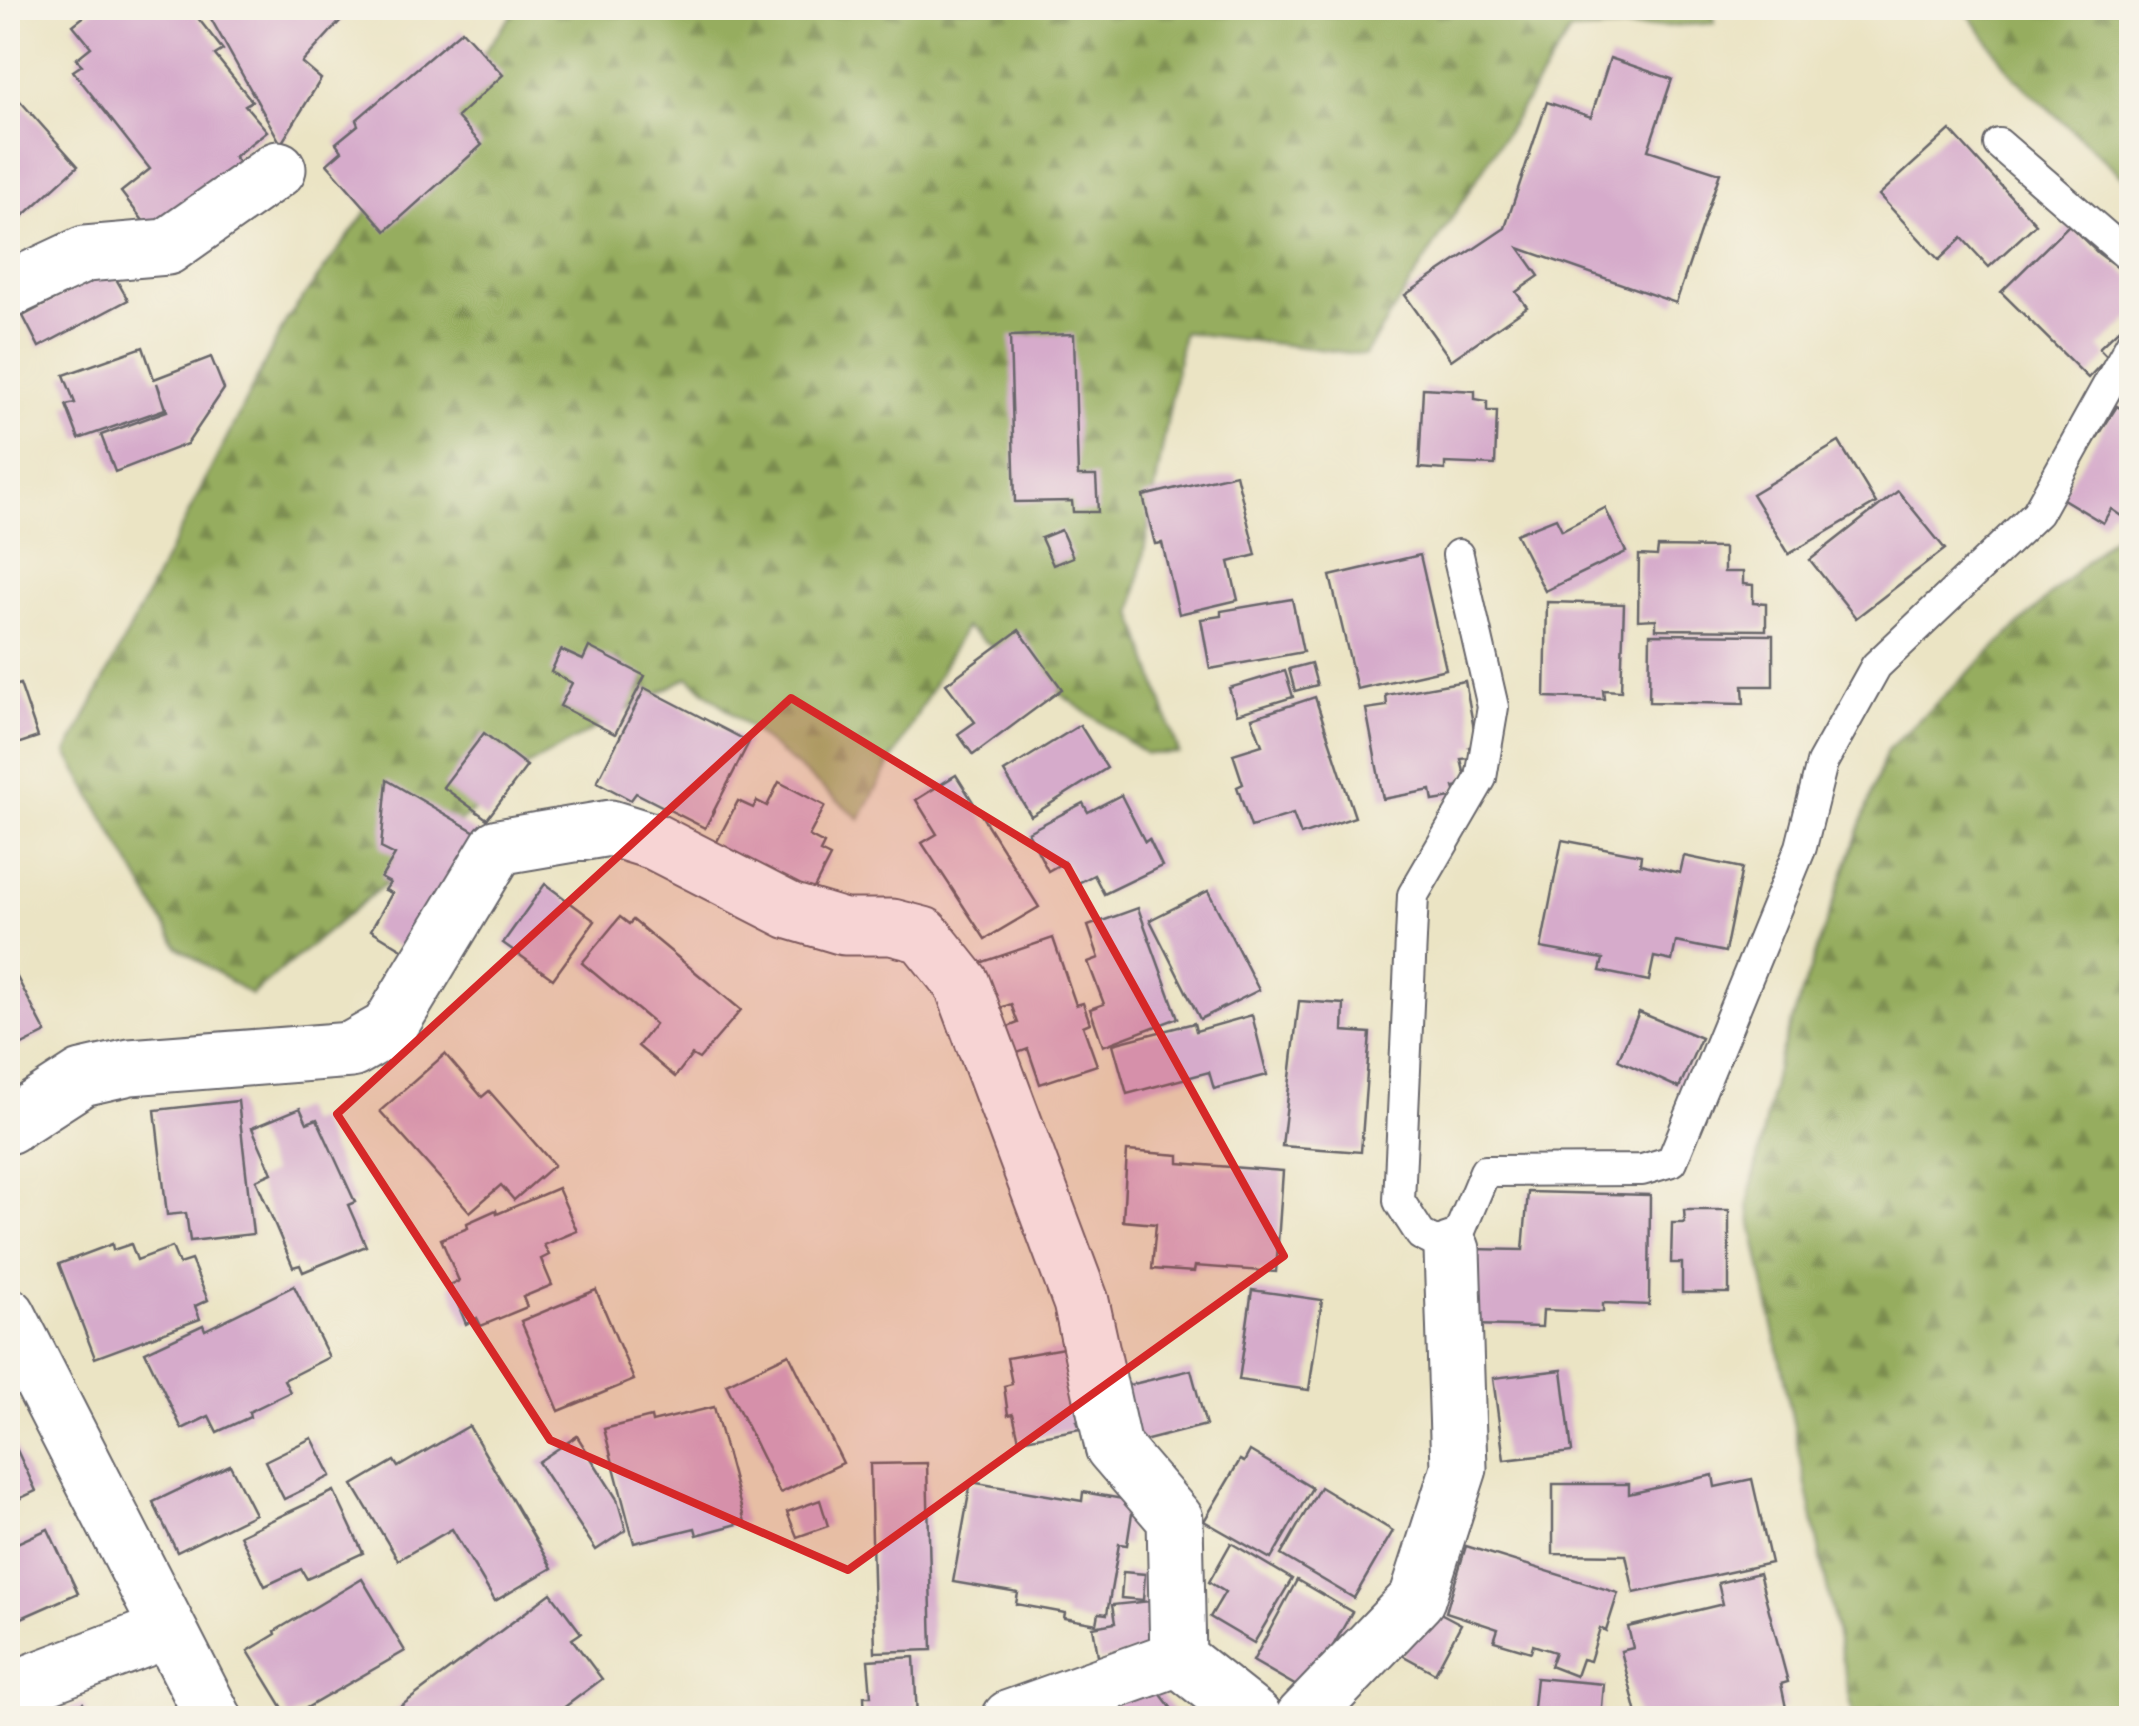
<svg xmlns="http://www.w3.org/2000/svg" width="2139" height="1726" font-family="'IM FELL English',serif">
	<defs>
		<pattern id="forest-firs" width="22" height="20" patternUnits="userSpaceOnUse" patternTransform="scale(2.5)"><rect width="22" height="20" fill="#96ad5e"/><path d="M5 1l3.5 6h-7zM16 11l3.5 6h-7z" fill="#7a8c4f"/></pattern>
	</defs>
	<rect width="100%" height="100%" fill="#f7f3e8"/>
	<filter id="ink" filterUnits="userSpaceOnUse"><feTurbulence type="fractalNoise" baseFrequency=".01" numOctaves="2"/><feDisplacementMap in="SourceGraphic" scale="20" xChannelSelector="R" yChannelSelector="G"/><feConvolveMatrix kernelMatrix="1 2 1 2 8 2 1 2 1" color-interpolation-filters="sRGB"/></filter>
	<filter id="wash" filterUnits="userSpaceOnUse"><feTurbulence type="fractalNoise" baseFrequency=".0048" numOctaves="4" result="noise"/><feDisplacementMap in="SourceGraphic" scale="40" xChannelSelector="R" yChannelSelector="G"/><feGaussianBlur stdDeviation="2.25" result="paint"/><feColorMatrix in="noise" values="0 0 0 0 0 0 0 0 0 0 0 0 0 0 0 0 0 1.4 0 .05"/><feComposite in="paint" operator="in"/></filter>
	<g filter="url(#wash)">
		<rect width="100%" height="100%" fill="#ebe4c4"/>
		<g fill="url(#forest-firs)" stroke="#5c684c" stroke-width="2.5">
			<polygon points="517,8 1712,8 1715,23 1570,32 1365,355 1183,332 1133,613 1179,753 1146,754 965,627 860,819 688,677 527,766 251,995 178,947 67,753 286,321"/>
			<polygon points="1964,8 2131,8 2131,184 2015,78"/>
			<polygon points="2131,519 2131,1718 1854,1718 1748,1204 1777,1064 1887,750"/>
		</g>
		<g id="blocks">
			<g fill="#d6abcb">
				<polygon points="95,8 190,8 223,50 215,55 252,101 245,105 267,131 234,157 245,169 151,231 121,192 150,169 73,71 82,65 76,59 91,47 73,25"/>
				<polygon points="205,8 352,8 302,63 321,79 281,144"/>
				<polygon points="462,30 503,75 457,117 482,145 386,231 327,164 342,151 336,143 358,125 356,120"/>
				<polygon points="1610,58 1672,79 1648,150 1720,173 1676,303 1519,248 1539,276 1516,292 1527,307 1451,360 1405,295 1505,228 1547,102 1591,117"/>
				<polygon points="13,93 78,166 8,230 8,98"/>
				<polygon points="1950,130 2036,224 1989,267 1962,238 1939,260 1879,195"/>
				<polygon points="2069,225 2098,253 2132,278 2132,317 2099,348 2108,357 2088,378 2001,292"/>
				<polygon points="111,270 128,300 39,347 23,316"/>
				<polygon points="1074,334 1078,476 1096,476 1098,512 1073,512 1072,501 1015,502 1010,336"/>
				<polygon points="143,347 154,379 211,357 224,389 187,444 115,472 101,435 167,411 157,383 165,409 79,439 66,405 75,403 64,375"/>
				<polygon points="1423,388 1475,391 1475,399 1487,401 1487,411 1497,411 1495,465 1445,463 1445,470 1419,468"/>
				<polygon points="8,405 15,440 8,441"/>
				<polygon points="2117,406 2132,416 2132,513 2127,520 2111,509 2103,523 2060,497"/>
				<polygon points="1839,442 1876,503 1789,554 1752,494"/>
				<polygon points="1236,474 1256,555 1229,562 1238,600 1179,614 1162,543 1155,544 1143,496"/>
				<polygon points="1898,491 1945,549 1856,618 1810,560"/>
				<polygon points="1605,508 1626,552 1545,591 1516,534 1556,518 1562,530"/>
				<polygon points="1061,530 1073,557 1053,565 1041,538"/>
				<polygon points="1658,547 1724,548 1724,572 1743,572 1743,584 1753,585 1753,603 1766,604 1766,630 1656,629 1656,619 1638,620 1639,555 1657,556"/>
				<polygon points="1420,555 1446,669 1357,689 1330,576"/>
				<polygon points="1292,599 1303,652 1210,669 1201,619 1221,616 1221,611"/>
				<polygon points="1547,602 1624,604 1621,691 1603,690 1604,699 1545,697"/>
				<polygon points="1019,630 1062,689 973,755 958,734 975,722 946,684"/>
				<polygon points="1650,634 1773,635 1773,686 1743,686 1744,704 1649,702"/>
				<polygon points="589,647 645,676 615,734 560,706 572,683 551,672 561,650 583,660"/>
				<polygon points="1311,663 1317,685 1295,691 1289,669"/>
				<polygon points="1285,671 1293,697 1237,714 1229,688"/>
				<polygon points="1465,681 1477,745 1469,747 1471,758 1461,759 1467,785 1454,787 1457,797 1433,801 1431,790 1383,799 1366,709 1387,706 1386,695"/>
				<polygon points="20,684 38,737 8,747 8,688"/>
				<polygon points="645,688 749,742 705,828 636,793 631,800 597,782"/>
				<polygon points="1315,697 1355,817 1301,835 1293,814 1251,827 1237,787 1243,784 1233,754 1262,745 1252,718"/>
				<polygon points="1080,725 1107,768 1031,816 1004,772"/>
				<polygon points="484,733 527,766 487,819 443,787"/>
				<polygon points="956,775 1039,907 985,939 922,843 937,834 916,800"/>
				<polygon points="387,780 482,836 412,955 371,930 392,893 385,890 390,883 381,878 395,855 381,848"/>
				<polygon points="779,782 825,806 809,836 824,844 820,852 830,857 809,898 713,849 738,801 753,808 757,801 767,806"/>
				<polygon points="1121,795 1145,842 1149,839 1162,866 1104,894 1094,875 1076,884 1064,862 1048,871 1028,832 1083,803 1088,812"/>
				<polygon points="1562,840 1641,855 1640,864 1680,873 1684,856 1742,868 1725,952 1676,942 1672,961 1654,957 1649,981 1600,971 1603,959 1541,948"/>
				<polygon points="545,884 595,921 553,979 503,943"/>
				<polygon points="1208,891 1259,990 1200,1019 1150,920"/>
				<polygon points="1138,908 1178,1018 1103,1046 1090,1009 1104,1004 1088,962 1099,958 1088,926"/>
				<polygon points="620,917 629,924 633,920 741,1010 699,1059 692,1055 675,1077 638,1046 655,1024 582,963"/>
				<polygon points="1053,938 1076,1005 1083,1003 1090,1023 1083,1026 1097,1065 1040,1084 1028,1049 1012,1055 1003,1029 1018,1023 1011,1004 992,1011 977,964"/>
				<polygon points="8,960 46,1033 8,1052"/>
				<polygon points="1299,1001 1344,1004 1343,1031 1370,1033 1361,1152 1282,1146"/>
				<polygon points="1639,1012 1701,1038 1679,1088 1618,1060"/>
				<polygon points="1252,1015 1267,1075 1214,1089 1209,1072 1127,1094 1113,1044 1194,1023 1196,1031"/>
				<polygon points="445,1054 482,1097 489,1091 554,1165 514,1200 501,1185 470,1212 380,1111"/>
				<polygon points="238,1101 253,1234 190,1241 186,1213 167,1215 155,1110"/>
				<polygon points="300,1108 307,1123 317,1119 355,1202 348,1205 366,1246 303,1272 300,1265 293,1267 256,1180 272,1173 252,1128"/>
				<polygon points="1127,1151 1179,1155 1179,1163 1283,1171 1276,1272 1195,1266 1194,1272 1152,1269 1156,1224 1123,1221"/>
				<polygon points="558,1188 577,1231 544,1245 549,1255 541,1259 552,1285 523,1297 527,1307 481,1326 477,1318 466,1324 450,1285 459,1281 441,1239 468,1228 467,1223 496,1210 497,1214"/>
				<polygon points="1528,1192 1650,1195 1649,1305 1603,1303 1603,1312 1543,1310 1542,1327 1474,1325 1471,1249 1523,1250"/>
				<polygon points="1684,1210 1729,1210 1729,1293 1682,1293 1682,1263 1671,1263 1672,1223 1685,1223"/>
				<polygon points="112,1244 113,1250 131,1244 137,1260 172,1247 179,1264 191,1260 208,1300 195,1306 200,1319 95,1358 59,1264"/>
				<polygon points="294,1286 329,1357 284,1380 290,1392 249,1412 250,1417 217,1432 209,1416 182,1429 145,1352 203,1325 205,1330"/>
				<polygon points="596,1290 634,1380 559,1411 521,1321"/>
				<polygon points="1252,1290 1322,1300 1309,1390 1239,1380"/>
				<polygon points="1075,1346 1089,1419 1077,1421 1080,1429 1019,1440 1013,1414 1008,1415 1004,1386 1012,1384 1007,1358"/>
				<polygon points="789,1354 843,1463 780,1493 726,1384"/>
				<polygon points="1191,1370 1206,1425 1132,1444 1117,1388"/>
				<polygon points="1562,1370 1572,1452 1504,1460 1493,1378"/>
				<polygon points="714,1407 745,1522 697,1535 695,1528 634,1543 604,1429 651,1417 652,1422"/>
				<polygon points="469,1426 552,1568 495,1601 452,1529 398,1560 353,1485 394,1461 398,1467"/>
				<polygon points="8,1431 36,1491 8,1504"/>
				<polygon points="577,1436 617,1499 626,1530 596,1550 538,1462"/>
				<polygon points="312,1438 331,1476 284,1499 265,1461"/>
				<polygon points="1250,1451 1312,1488 1271,1559 1204,1521 1240,1460 1244,1462"/>
				<polygon points="927,1463 932,1650 875,1652 870,1464"/>
				<polygon points="230,1465 255,1514 177,1552 153,1502"/>
				<polygon points="1713,1475 1715,1487 1752,1479 1771,1563 1634,1593 1626,1555 1553,1554 1553,1484 1629,1484 1629,1494"/>
				<polygon points="971,1482 1082,1501 1083,1492 1134,1501 1127,1545 1119,1544 1107,1614 1099,1613 1097,1624 1064,1618 1065,1613 1016,1604 1018,1593 953,1582"/>
				<polygon points="1320,1487 1393,1531 1354,1598 1281,1555"/>
				<polygon points="334,1491 363,1553 307,1579 301,1569 265,1586 240,1535"/>
				<polygon points="820,1500 828,1526 797,1537 787,1512"/>
				<polygon points="48,1529 78,1593 8,1624 8,1547"/>
				<polygon points="1231,1543 1292,1579 1254,1643 1210,1617 1225,1592 1209,1582"/>
				<polygon points="1466,1546 1618,1593 1606,1631 1600,1628 1590,1661 1582,1659 1576,1676 1550,1666 1555,1652 1533,1645 1531,1652 1494,1641 1498,1629 1446,1612"/>
				<polygon points="1123,1572 1145,1574 1143,1600 1121,1598"/>
				<polygon points="1759,1573 1788,1682 1781,1684 1786,1708 1742,1718 1638,1718 1621,1651 1633,1648 1628,1627 1723,1604 1718,1583"/>
				<polygon points="362,1579 405,1651 289,1718 248,1651 276,1634 275,1631"/>
				<polygon points="1297,1580 1352,1612 1307,1692 1253,1661"/>
				<polygon points="551,1593 581,1633 572,1639 602,1679 550,1718 385,1718"/>
				<polygon points="1160,1600 1168,1646 1099,1661 1093,1627 1115,1623 1112,1605"/>
				<polygon points="1427,1606 1461,1624 1435,1673 1402,1655"/>
				<polygon points="914,1657 917,1718 865,1718 864,1696 871,1696 868,1660"/>
				<polygon points="1536,1678 1604,1684 1601,1718 1532,1718"/>
				<polygon points="1149,1679 1179,1718 1097,1718"/>
				<polygon points="83,1703 89,1718 46,1718"/>
			</g>
		</g>
	</g>
	<g filter="url(#ink)">
		<use href="#blocks" fill-opacity="0" stroke="#68666b" stroke-width="2.5"/>
		<g fill="none" stroke-linecap="round" stroke-linejoin="round">
			<g stroke="#68666b" stroke-width="34">
				<g id="lane">
					<polyline points="1999,144 2132,259"/>
					<polyline points="1458,555 1493,707 1481,778 1413,895 1399,1201 1421,1235 1452,1250 1485,1171 1642,1170 1672,1161 1801,847 1822,763 1876,666 2037,513 2132,342"/>
				</g>
			</g>
			<g stroke="#68666b" stroke-width="59">
				<g id="street">
					<polyline points="8,290 85,254 167,247 278,169"/>
					<polyline points="8,1126 82,1078 130,1067 351,1050 388,1029 498,847 610,828 655,842 790,911 844,927 892,927 923,935 962,984 1081,1302 1113,1447 1175,1519 1178,1658 1254,1718"/>
					<polyline points="8,1691 168,1630"/>
					<polyline points="1010,1718 1178,1658"/>
					<polyline points="1303,1718 1417,1599 1459,1468 1452,1250"/>
				</g>
			</g>
			<g stroke="#68666b" stroke-width="59">
				<polyline id="secondary" points="8,1315 214,1718"/>
			</g>
			<use href="#lane" stroke="#fff" stroke-width="30"/>
			<use href="#street" stroke="#fff" stroke-width="55"/>
			<use href="#secondary" stroke="#fff" stroke-width="55"/>
		</g>
	</g>
	<path fill="#d62828" fill-opacity="0.2" stroke="#d62828" stroke-width="8" stroke-linejoin="round" d="M791 698 1067 866 1284 1256 848 1570 550 1440 337 1114Z"/>
	<rect width="2139" height="1726" fill="none" stroke="#f7f3e8" stroke-width="40"/>
</svg>
